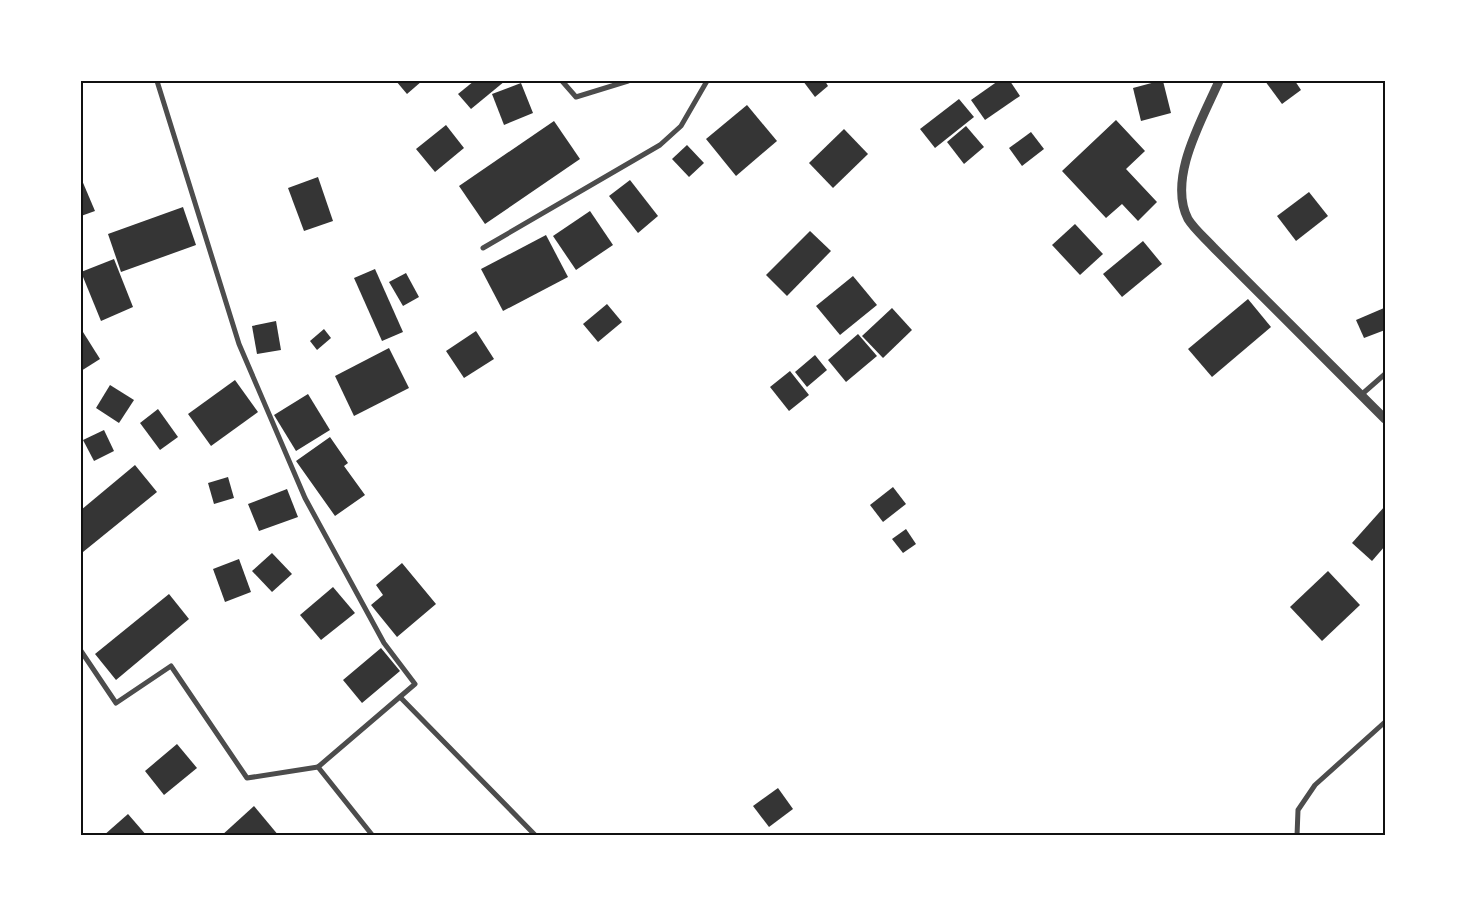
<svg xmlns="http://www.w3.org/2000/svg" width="1466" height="917" font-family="Figtree,sans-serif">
	<rect width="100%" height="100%" fill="#fff"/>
	<g fill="#353535">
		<polygon points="396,81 422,81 407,94"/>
		<polygon points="474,81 505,81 471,109 458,94"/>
		<polygon points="803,81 825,81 828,86 815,97"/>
		<polygon points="998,81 1010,81 1020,96 985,120 971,100"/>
		<polygon points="1159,81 1163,81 1171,113 1141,121 1133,88"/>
		<polygon points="1265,81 1295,81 1301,90 1282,104"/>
		<polygon points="521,83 533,113 504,125 492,94"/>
		<polygon points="959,99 974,117 935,148 920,129"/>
		<polygon points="747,105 777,141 736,176 706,139"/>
		<polygon points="1116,120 1145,151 1126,169 1157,202 1138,221 1122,204 1106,218 1062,171"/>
		<polygon points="554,121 580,159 485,224 459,186"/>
		<polygon points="446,125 464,148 435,172 416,149"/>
		<polygon points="966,126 984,147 964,164 947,142"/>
		<polygon points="844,129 868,154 833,188 809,163"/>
		<polygon points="1031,132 1044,149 1022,166 1009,148"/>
		<polygon points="687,145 704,163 689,177 672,159"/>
		<polygon points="318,177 333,221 304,231 288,188"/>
		<polygon points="81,178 95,211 81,216"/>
		<polygon points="630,180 658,216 638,233 609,196"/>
		<polygon points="1309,192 1328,216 1296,241 1277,216"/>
		<polygon points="183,207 196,245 121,272 108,234"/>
		<polygon points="590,211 613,245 576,270 553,236"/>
		<polygon points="1075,224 1103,254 1080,275 1052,245"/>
		<polygon points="810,231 831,251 787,296 766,275"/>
		<polygon points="546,235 568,277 503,311 481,269"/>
		<polygon points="1143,241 1162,264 1122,297 1103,274"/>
		<polygon points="114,259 133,307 101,321 81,272"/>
		<polygon points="375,269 403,332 382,341 354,278"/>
		<polygon points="406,273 419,297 403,306 389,282"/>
		<polygon points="853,276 877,305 840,335 816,306"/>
		<polygon points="1248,299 1271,327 1212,377 1188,349"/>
		<polygon points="607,304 622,322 598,342 583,324"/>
		<polygon points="892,308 912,330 883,358 862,336"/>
		<polygon points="1384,308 1385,330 1364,338 1356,320"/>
		<polygon points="276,321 281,350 257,354 252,326"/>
		<polygon points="324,329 331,338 317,350 310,341"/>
		<polygon points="476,331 494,359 464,378 446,351"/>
		<polygon points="83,332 100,359 81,371 81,333"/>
		<polygon points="858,334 877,356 846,382 828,360"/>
		<polygon points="389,348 409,388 354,416 335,376"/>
		<polygon points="815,355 827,370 807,387 795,372"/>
		<polygon points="790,371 809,395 789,411 770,387"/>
		<polygon points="235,380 258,412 211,446 188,414"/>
		<polygon points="110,385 134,400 119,423 96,408"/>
		<polygon points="308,394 330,430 296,451 274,415"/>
		<polygon points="158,409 178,437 160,450 140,423"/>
		<polygon points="104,430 114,451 94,461 83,440"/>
		<polygon points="330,437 348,463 344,466 365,495 335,516 296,461"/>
		<polygon points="135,465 157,492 83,552 81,550 81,510"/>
		<polygon points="228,477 234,498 214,504 208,483"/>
		<polygon points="893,487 906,504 883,522 870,505"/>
		<polygon points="287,489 298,517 259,531 248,504"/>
		<polygon points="1385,506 1385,546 1372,561 1352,543"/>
		<polygon points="906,529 916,544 903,553 892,539"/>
		<polygon points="272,553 292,574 272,592 252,571"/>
		<polygon points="239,559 251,592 225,602 213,569"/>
		<polygon points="402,563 436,604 397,637 371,605 383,595 376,585"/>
		<polygon points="1328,571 1360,605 1322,641 1290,607"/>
		<polygon points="333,587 355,613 321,640 300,615"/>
		<polygon points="169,594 189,619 116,680 95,654"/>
		<polygon points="381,648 400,671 362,703 343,680"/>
		<polygon points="177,744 197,768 164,795 145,771"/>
		<polygon points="778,788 793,809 769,827 753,806"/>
		<polygon points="254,806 279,836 221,836"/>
		<polygon points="128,814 147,836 103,836"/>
	</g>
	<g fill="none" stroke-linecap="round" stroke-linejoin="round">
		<g stroke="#4c4c4c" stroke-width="5">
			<polyline points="157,81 239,344 305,498 384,643 415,684 318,767"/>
			<polyline points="562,81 576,97 628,81"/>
			<polyline points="483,248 660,145 681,126 707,81"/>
			<polyline points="1361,395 1385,374"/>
			<polyline points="81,651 116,703 171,666 247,778 318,767 373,836"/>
			<polyline points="400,697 536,836"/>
			<polyline points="1297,836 1298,810 1315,785 1385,722"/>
		</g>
		<path stroke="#4c4c4c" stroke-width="9" d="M1219 81C1203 118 1167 178 1188 219 1194 229 1206 239 1214 248L1385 419"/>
	</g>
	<rect width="1466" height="917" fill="none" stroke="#ffffff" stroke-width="165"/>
	<rect x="82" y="82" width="1302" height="752" fill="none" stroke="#111" stroke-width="2"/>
</svg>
